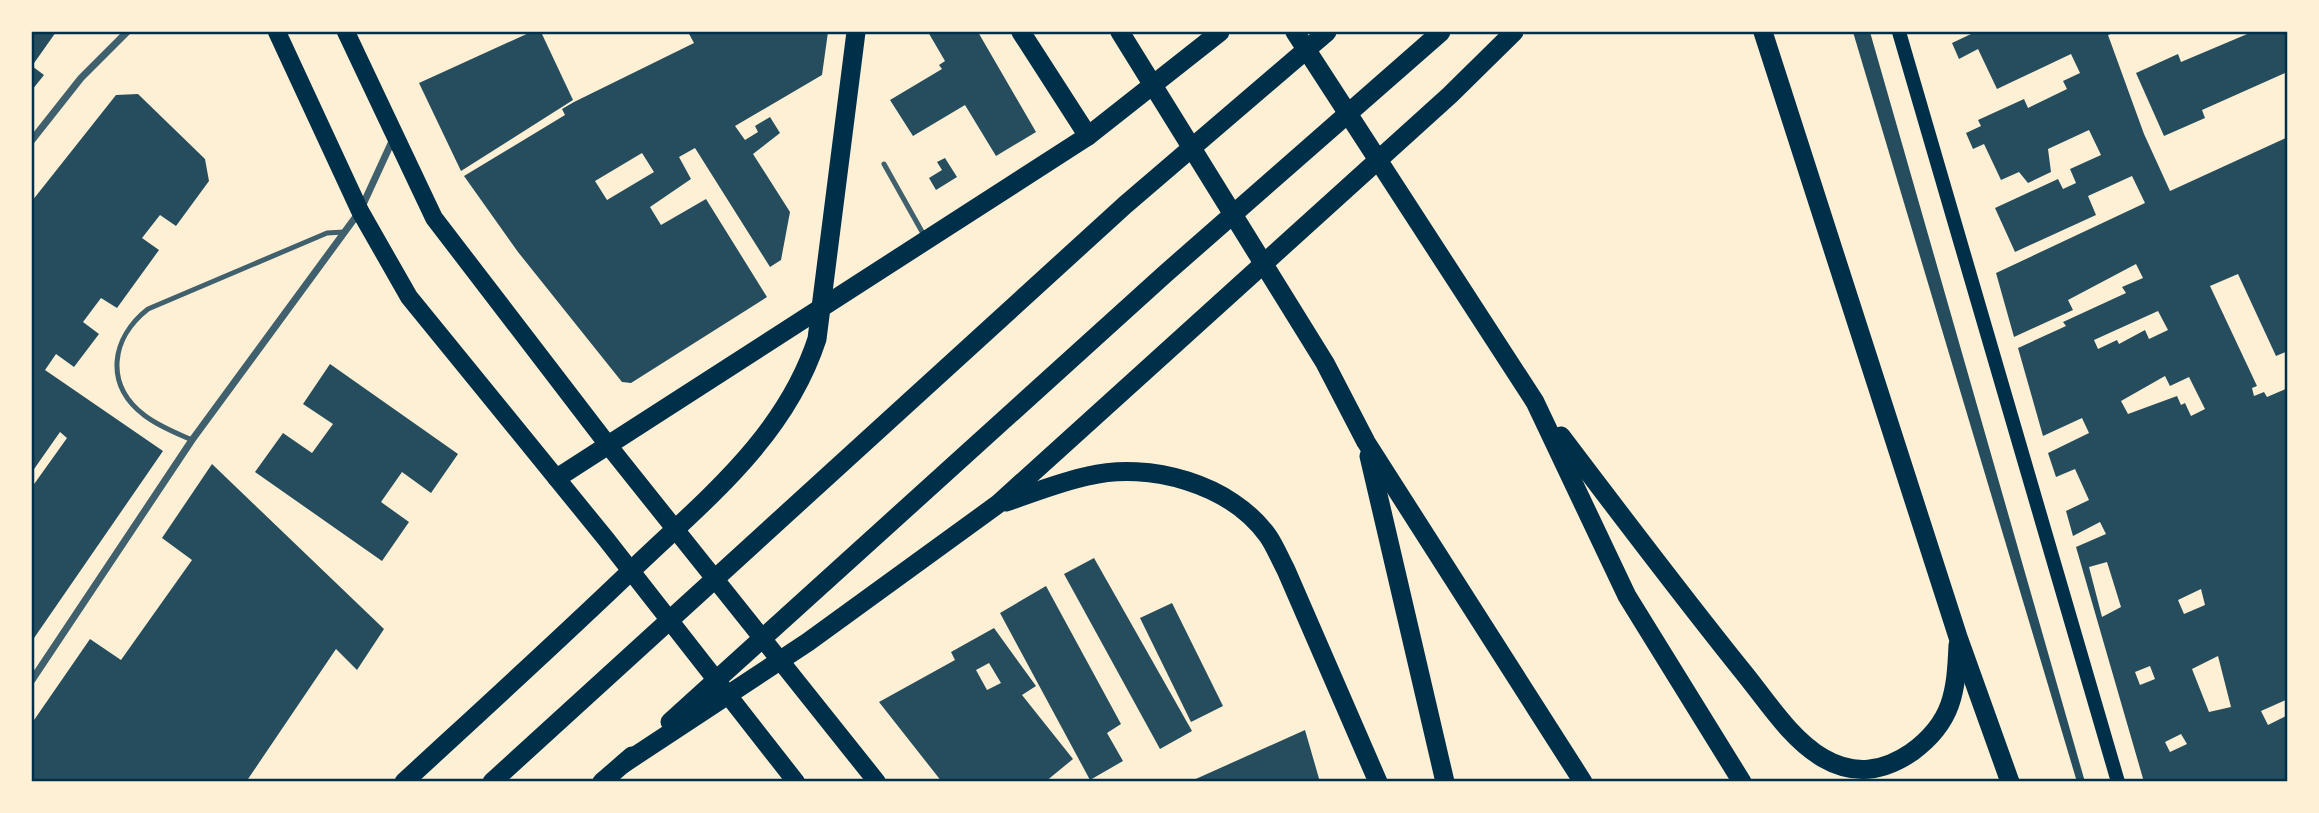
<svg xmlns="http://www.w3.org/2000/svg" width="2319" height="813" font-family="Spectral,serif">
	<rect width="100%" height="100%" fill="#fdf0d5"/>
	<g fill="#264d5e" fill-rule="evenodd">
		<polygon points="32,32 56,32 32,66 44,75 32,90"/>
		<polygon points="531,32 541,32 573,100 461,171 419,83"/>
		<path d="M688 32H828L822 75 735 126 745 140 758 132 755 126 770 117 780 133 753 154 790 212 781 260 770 267 695 148 679 157 691 179 650 207 661 225 706 199 767 297 631 383 622 382 518 252 464 176 565 115 562 109 574 102 694 43ZM642 153 654 172 607 200 595 181Z"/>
		<polygon points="928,32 978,32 1036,132 996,156 965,105 913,136 890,100 942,69 939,65 945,61"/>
		<polygon points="1853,32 1870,32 2085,782 2077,782"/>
		<path d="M1970 32H2116L2108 35 2144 134 2170 191 2288 137V351L2276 356 2238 274 2210 286 2257 386 2252 388 2254 396 2264 392 2267 397 2288 388V699L2261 711 2268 725 2288 715V782H2144L2076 547 2106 534 2100 522 2073 536 2066 511 2089 500 2075 469 2056 477 2048 453 2089 433 2082 418 2043 436 2018 348 2066 326 2063 322 2126 293 2122 287 2143 278 2136 264 2068 300 2073 310 2014 337 1996 273 2145 203 2132 176 2088 196 2096 215 2015 252 1995 208 2058 179 2063 189 2076 183 2070 169 2101 155 2089 130 2048 149 2051 172 2028 183 2019 172 2001 180 1984 144 1973 149 1966 133 1981 126 1978 120 2024 99 2028 108 2067 89 2063 81 2080 73 2071 54 1997 89 1978 49 1959 59 1952 43 1971 34ZM2158 311 2168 330 2149 339 2145 330 2119 344 2117 340 2098 349 2094 340ZM2165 376 2170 386 2189 377 2205 409 2191 416 2185 403 2181 405 2177 396 2128 414 2121 401ZM2107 562 2121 607 2102 617 2089 567ZM2201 589 2205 605 2184 614 2178 600ZM2218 656 2231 707 2209 712 2192 669ZM2150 666 2155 679 2140 685 2135 672ZM2181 734 2187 744 2170 752 2165 742Z"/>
		<polygon points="2252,32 2288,32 2288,78 2285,73 2202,110 2205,118 2164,136 2136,73 2178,54 2181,62"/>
		<polygon points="138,94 205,159 209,181 176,226 160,215 142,238 159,250 117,308 101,298 83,322 99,334 74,367 56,354 45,370 163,451 32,641 32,487 67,438 60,432 32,472 32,201 116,95"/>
		<polygon points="945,158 957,177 936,190 929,178 942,170 937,162"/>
		<polygon points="330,364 458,454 431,493 402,472 381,502 409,522 382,561 255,472 283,433 312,453 333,424 303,404"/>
		<polygon points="212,464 384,629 357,670 336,649 246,782 32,782 32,723 90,639 121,660 192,560 162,538"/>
		<polygon points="1094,558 1192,731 1160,749 1064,574"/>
		<polygon points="1046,586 1121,724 1107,733 1123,761 1090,780 1000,613"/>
		<polygon points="1172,603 1223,706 1191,722 1140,618"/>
		<path d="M994 628 1036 686 1022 695 1073 759 1045 782H942L879 702 955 660 951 652ZM989 663 1001 683 987 690 976 670Z"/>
		<polygon points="1305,730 1320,782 1189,782"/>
	</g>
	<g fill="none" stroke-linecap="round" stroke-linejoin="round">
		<g stroke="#3f606c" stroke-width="5">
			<polyline points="884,164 925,237"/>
			<path d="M192 440C176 433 158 426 144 415 104 384 111 338 148 309L327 233 344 232"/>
		</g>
		<g stroke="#3f606c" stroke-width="7">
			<polyline points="32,140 81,78 127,32"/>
			<polyline points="32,680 192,440 360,211 394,137"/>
		</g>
		<polyline stroke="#003049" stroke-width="14" points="1899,32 2118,782"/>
		<g stroke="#003049" stroke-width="18">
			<polyline points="277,32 360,211 409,297 606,539 796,782"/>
			<polyline points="346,32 434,218 608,445 877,782"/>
		</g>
		<g stroke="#003049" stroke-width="19">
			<polyline points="1021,32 1088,136"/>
			<polyline points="1120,32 1325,363 1366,442 1583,782"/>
			<polyline points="1295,32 1535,402 1627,596 1742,782"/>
			<polyline points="1763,32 1958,637 2010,782"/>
			<path d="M1561 436C1620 514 1679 592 1740 668 1765 698 1789 738 1823 758 1854 776 1883 772 1912 752 1953 722 1956 692 1958 645"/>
			<polyline points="1369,456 1445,782"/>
			<polyline points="557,478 1088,136 1220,32"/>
			<path d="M1006 502C1033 493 1060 482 1088 476 1149 461 1231 484 1268 536 1275 546 1280 559 1286 570L1378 782"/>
			<polyline points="670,722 1165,274 1441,32"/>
			<polyline points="623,764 808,642 998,504 1450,95 1514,32"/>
			<path d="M404 782C481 711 558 641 634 568 706 499 785 437 817 339L856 32"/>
			<polyline points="492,782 1125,205 1327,32"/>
			<polyline points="602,782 632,756"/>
		</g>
	</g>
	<rect width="2319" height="813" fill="none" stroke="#fdf0d5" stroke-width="66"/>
	<rect x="33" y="33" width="2253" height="747" fill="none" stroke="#003049" stroke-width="2.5"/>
</svg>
